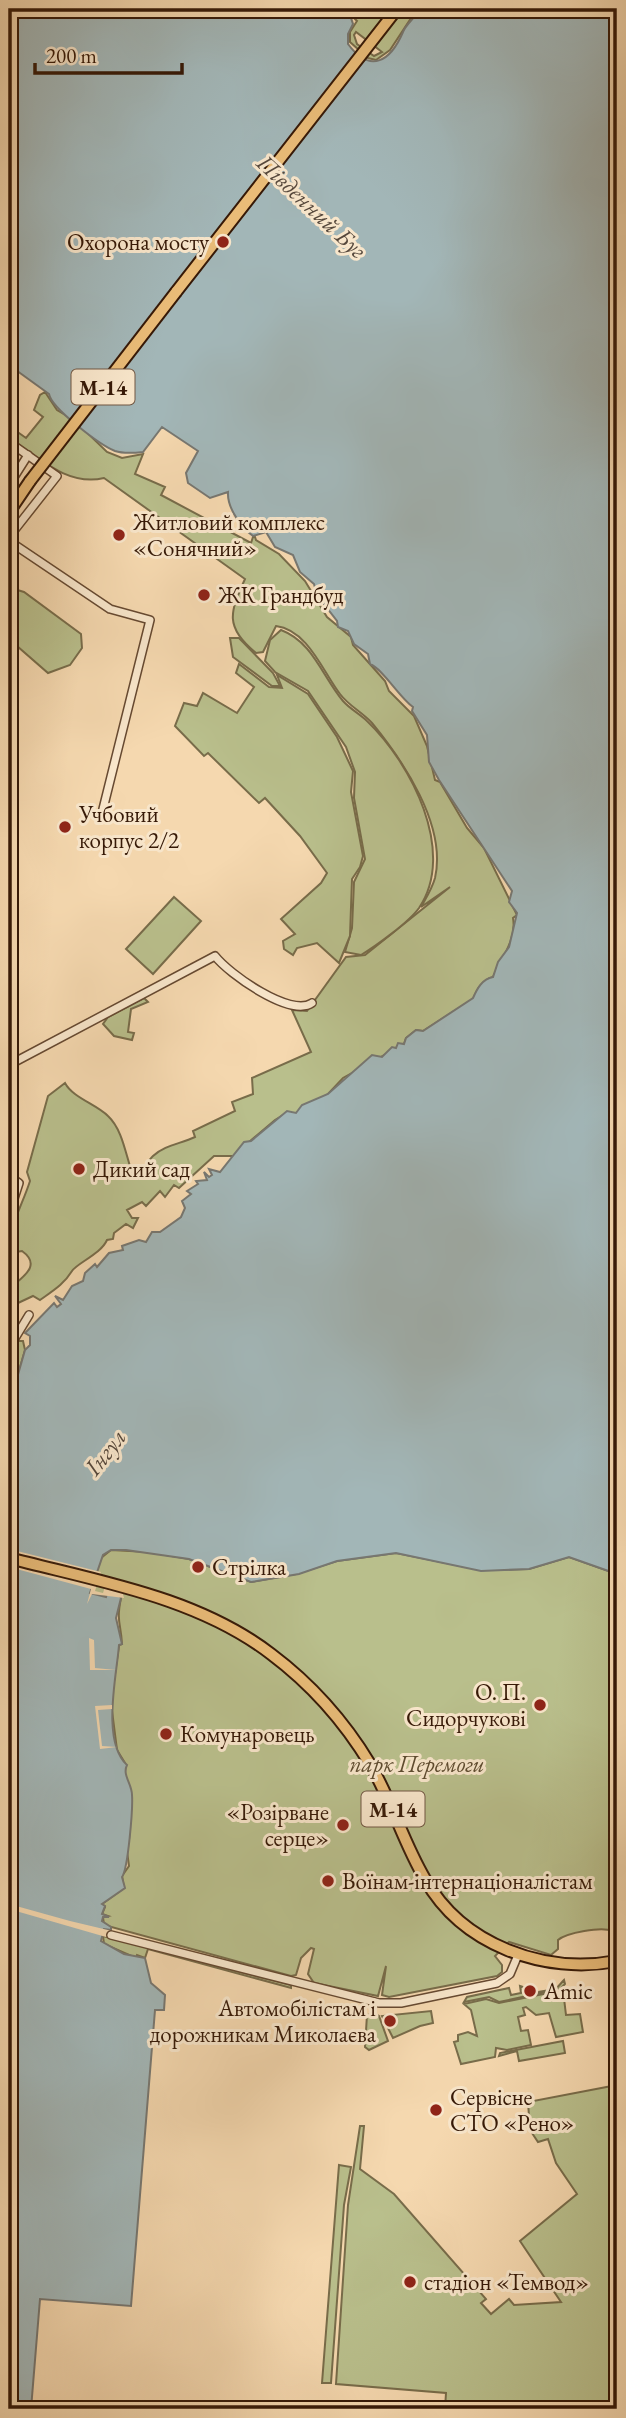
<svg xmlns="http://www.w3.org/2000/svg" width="626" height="2418" font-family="'EB Garamond',serif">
	<rect width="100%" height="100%" fill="#f5d8af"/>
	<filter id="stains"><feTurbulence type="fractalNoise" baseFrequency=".00286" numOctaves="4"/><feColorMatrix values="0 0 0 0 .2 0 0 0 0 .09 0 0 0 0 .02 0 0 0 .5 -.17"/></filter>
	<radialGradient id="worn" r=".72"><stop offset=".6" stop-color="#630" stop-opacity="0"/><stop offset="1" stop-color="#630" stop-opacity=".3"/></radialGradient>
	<g fill="#b9bf8c" stroke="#786c4a" stroke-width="2">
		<polygon points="352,9 362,13 368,9 393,9 368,41 356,32 354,35 357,44 374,56 382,52 373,45 401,9 417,9 390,50 376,60 368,58 350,42 350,32 357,21 348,12 348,9"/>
		<path d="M45 392 57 410 74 420 107 452 122 458 143 454 135 474 165 487 161 495 251 543 254 534 256 540 279 554 305 581 327 617 351 637 353 645 385 681 389 691 414 716 427 746 435 780 440 782 467 828 484 848 517 915 513 918C517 939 501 959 493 977 481 981 477 989 473 999L423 1031 416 1030 406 1038 404 1044 343 1078 328 1094 296 1113 285 1114 275 1120 237 1152 236 1156H214L179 1188 174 1185 165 1197 160 1191 146 1206 142 1202 127 1210 132 1218H138L133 1228 126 1224 114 1233 113 1239 107 1240C101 1254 77 1263 72 1271 64 1284 54 1290 40 1300L33 1296 18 1303 16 1317 9 1327V1289C21 1278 43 1266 22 1251L9 1253C9 1226 22 1206 30 1181L27 1172 48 1096 65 1083C73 1098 96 1104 108 1116 124 1131 126 1159 134 1178 143 1171 146 1163 153 1156 165 1145 180 1144 195 1137L193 1131 235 1111 232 1102 253 1094 252 1078 311 1052 292 1010 307 1011 346 957 365 955 450 887 421 907C426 898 432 889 435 878 447 825 403 761 372 723 362 712 349 706 340 694 323 672 308 630 276 626L263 652 256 653C224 627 230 612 245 579L104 478C67 487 37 456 9 438V426L26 438 43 417 34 410 40 395Z"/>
		<polygon points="14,589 24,592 81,634 82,648 70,665 48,673 9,639 9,590"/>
		<path d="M281 630C313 642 322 676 343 701 350 709 360 714 367 721 411 763 457 852 419 908 409 922 376 946 361 955L345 952 352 928 354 882 365 859 354 798 355 772 346 747 308 691 275 672 265 661 270 640Z"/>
		<polygon points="230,638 239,638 273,673 280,686 272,686 233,657"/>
		<polygon points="239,664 269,687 282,688 277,675 308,694 337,737 353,771 351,792 363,856 360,867 352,879 350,936 339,963 317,943 297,948 293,955 284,949 283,941 295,934 281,919 321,883 327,873 300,836 265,798 259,803 208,753 204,756 175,726 184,703 197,706 203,693 237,713 254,687 236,673"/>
		<polygon points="174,897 201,921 153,974 126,949"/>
		<polygon points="144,998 148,1002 131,1009 128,1032 134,1033 132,1040 114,1036 103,1024 108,1017"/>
		<polygon points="18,1341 23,1341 25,1350 9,1406 9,1342 14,1344"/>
		<path d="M111 1550 148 1552 189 1559 251 1582 296 1574 337 1561 396 1553 481 1570 529 1569 569 1557 617 1574V1938H614L612 1931C602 1926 566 1933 558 1940V1949L551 1955 509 1942 495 1956 502 1965V1972L497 1976 389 1997 382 1995 386 1966 378 1996 314 1983 308 1974 314 1949 311 1948 301 1958 296 1975 291 1976 104 1925 103 1917 108 1916 102 1914 105 1907 102 1904 124 1888 122 1876 129 1866 126 1844 129 1840 132 1797 124 1772 125 1763 117 1750 111 1703 119 1645 122 1644C121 1623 116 1622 121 1598L90 1593 101 1558Z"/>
		<polygon points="103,1936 291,1985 291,1988 148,1949 145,1958 137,1955 136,1958 104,1944"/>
		<polygon points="563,1981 564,1980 565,1984 560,1989 499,2002 489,1997 464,2002 467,1997 509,1988 511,1995 521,1993 520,1986 526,1988 526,1994 556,1989"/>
		<polygon points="563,1990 566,2015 580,2014 583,2032 556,2037 549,2013 536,2015 526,2007 523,2008 525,2015 518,2017 521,2031 528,2030 531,2045 507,2050 496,2048 495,2057 461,2064 454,2042 458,2041 458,2035 468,2032 477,2036 471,2010 464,2004 486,1999 499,2003"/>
		<polygon points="431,2011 433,2023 420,2026 393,2038 382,2016"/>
		<polygon points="375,2014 379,2016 388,2041 369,2050 365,2047 367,2015"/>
		<polygon points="563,2041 565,2053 519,2061 517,2051 499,2056 500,2053"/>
		<polygon points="617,2085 617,2409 445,2409 446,2393 336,2384 348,2205 360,2126 364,2126 360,2169 394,2194 486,2299 481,2303 491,2314 509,2299 514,2305 561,2302 520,2241 577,2194 556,2163 548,2139 538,2142 530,2130 528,2102"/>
		<polygon points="339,2165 351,2167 344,2205 331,2383 322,2383"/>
	</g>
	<path fill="#a2b6b7" stroke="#777771" stroke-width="2" d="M9 9H348L353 24 348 34V44C371 75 391 60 403 32 406 24 415 18 419 10L617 9V1574L569 1557 529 1569 481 1571 396 1553 337 1561 299 1574 251 1582 189 1559 126 1550H111L103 1555 90 1593 106 1597 110 1583 114 1584 121 1598 116 1618 122 1644 119 1645C117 1674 101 1741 127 1765 122 1775 132 1784 132 1795 133 1809 128 1869 122 1877L125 1888 102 1904 105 1906 102 1914 109 1917H103L102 1921 111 1927V1930L104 1929 101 1941 124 1954 145 1958 151 1983 165 1995 164 2010H155L131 2306 40 2299 31 2409H9V1406L25 1350 30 1345V1336L25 1333 54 1303 57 1307 61 1304 55 1296 63 1300 72 1286 83 1281 85 1273 95 1264 97 1267 109 1253 123 1250 122 1246 139 1240 146 1242 152 1232H160L181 1217 185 1208 182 1201 191 1194 187 1191 198 1184 196 1181 207 1180 204 1172 209 1177 212 1175 209 1169 220 1172 244 1142 251 1141 287 1111 296 1113 302 1105 328 1094 372 1055 382 1057 392 1047 396 1048 398 1043 404 1044 406 1038 416 1030 423 1031 473 998C477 989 482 979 493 977L498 962 509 947 517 913 509 902 512 891 439 780 429 762 427 735 412 711 413 707C399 697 383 669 370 664L368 654 354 644 348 631 338 627 337 621 317 595 314 584 300 572 293 555 275 547 266 532 253 536C241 527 227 508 228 492L210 498 188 483 186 473 198 451 162 427 143 452C134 453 124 454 115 451 100 445 51 408 49 394L9 365Z"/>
	<g fill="#f5d8af">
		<polygon points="9,1549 101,1572 95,1591 103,1593 107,1580 122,1591 124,1598 92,1594 87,1604 91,1589 9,1567"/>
		<polygon points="89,1638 94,1640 95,1668 116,1670 90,1670"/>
		<polygon points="112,1705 112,1709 98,1710 102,1746 117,1747 100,1749 95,1706"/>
		<polygon points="9,1904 70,1921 112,1931 106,1937 9,1909"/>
	</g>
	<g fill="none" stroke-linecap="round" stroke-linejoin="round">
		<g stroke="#664931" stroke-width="10">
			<g id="minor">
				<polyline points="9,442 57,476 9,537"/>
				<polyline points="9,485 28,455"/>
				<polyline points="9,541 110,609 150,620 101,817"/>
				<path d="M9 1065 215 956C229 974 291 1018 312 1003"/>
				<polyline points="9,1176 19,1183 9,1214"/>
				<polyline points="9,1348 29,1315"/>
				<polyline points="111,1935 379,2003 401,2003 497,1983 510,1974 518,1955"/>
			</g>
		</g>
		<g stroke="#361907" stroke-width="14">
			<g id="highway">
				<polyline points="176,292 397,9"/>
				<polyline points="9,512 30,481"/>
				<path d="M9 1558C97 1581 197 1597 271 1654 311 1684 344 1721 370 1764 392 1801 403 1842 425 1879 462 1945 544 1975 617 1961"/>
			</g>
		</g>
		<use href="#minor" stroke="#f8e6cb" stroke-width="7"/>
		<use href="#highway" stroke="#eabc78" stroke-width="10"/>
		<g stroke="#361907" stroke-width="14" stroke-linecap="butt">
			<polyline id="highway-bridge" points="30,481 176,292"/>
		</g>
		<use href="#highway-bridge" stroke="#eabc78" stroke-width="10"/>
	</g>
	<g fill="#8f2418" stroke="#f8e6cb" stroke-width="2.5">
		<circle cx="223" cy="242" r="7"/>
		<circle cx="119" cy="535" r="7"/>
		<circle cx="204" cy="595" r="7"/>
		<circle cx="65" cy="827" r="7"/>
		<circle cx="79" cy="1169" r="7"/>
		<circle cx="198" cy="1567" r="7"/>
		<circle cx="540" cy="1705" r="7"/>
		<circle cx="166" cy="1734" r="7"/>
		<circle cx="343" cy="1825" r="7"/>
		<circle cx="328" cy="1881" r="7"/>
		<circle cx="530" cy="1991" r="7"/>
		<circle cx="390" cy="2021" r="7"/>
		<circle cx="436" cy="2110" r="7"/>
		<circle cx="410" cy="2282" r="7"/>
	</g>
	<g text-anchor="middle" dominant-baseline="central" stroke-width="6" stroke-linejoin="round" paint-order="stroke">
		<g fill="#f8e6cb" stroke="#705642" stroke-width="2">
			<rect x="71.5" y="369.5" width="63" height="35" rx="5"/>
			<rect x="361.5" y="1791.5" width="63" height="35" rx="5"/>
		</g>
		<g font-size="21" font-weight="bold" fill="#361907">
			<text x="103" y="387">М-14</text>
			<text x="393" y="1809">М-14</text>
		</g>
		<g font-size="23" fill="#361907" stroke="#f8e6cb" text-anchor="start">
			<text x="209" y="242" text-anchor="end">Охорона мосту</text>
			<text x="133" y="522">Житловий комплекс<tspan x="133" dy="26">«Сонячний»</tspan></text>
			<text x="218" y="595">ЖК Грандбуд</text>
			<text x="79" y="814">Учбовий<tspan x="79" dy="26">корпус 2/2</tspan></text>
			<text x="93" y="1169">Дикий сад</text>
			<text x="212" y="1567">Стрілка</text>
			<text x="526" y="1692" text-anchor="end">О. П.<tspan x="526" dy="26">Сидорчукові</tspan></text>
			<text x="180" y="1734">Комунаровець</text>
			<text x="329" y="1812" text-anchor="end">«Розірване<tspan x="329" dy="26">серце»</tspan></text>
			<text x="342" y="1881">Воїнам-інтернаціоналістам</text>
			<text x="544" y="1991">Amic</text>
			<text x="376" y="2008" text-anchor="end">Автомобілістам і<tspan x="376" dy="26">дорожникам Миколаєва</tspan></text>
			<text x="450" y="2097">Сервісне<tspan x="450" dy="26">СТО «Рено»</tspan></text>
			<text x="424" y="2282">стадіон «Темвод»</text>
		</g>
		<g font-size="23" font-style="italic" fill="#5d4b2f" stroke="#f8e6cb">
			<text x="417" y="1764">парк Перемоги</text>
		</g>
		<g font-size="24" font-style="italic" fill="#56483c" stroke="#f8e6cb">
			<text transform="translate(312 206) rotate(43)">Південний Буг</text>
			<text transform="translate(105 1452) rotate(-52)">Інгул</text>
		</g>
	</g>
	<rect width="626" height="2418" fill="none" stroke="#f5d8af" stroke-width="35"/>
	<rect x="10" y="10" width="605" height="2397" fill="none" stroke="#361907" stroke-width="3.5"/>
	<rect x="18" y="18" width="591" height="2383" fill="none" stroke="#361907" stroke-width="2"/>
	<path d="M35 63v10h147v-10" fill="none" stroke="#361907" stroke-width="3.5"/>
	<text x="46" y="63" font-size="21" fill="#361907" stroke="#f8e6cb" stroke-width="5" paint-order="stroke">200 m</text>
	<rect width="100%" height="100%" filter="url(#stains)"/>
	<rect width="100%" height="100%" fill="url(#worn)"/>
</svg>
